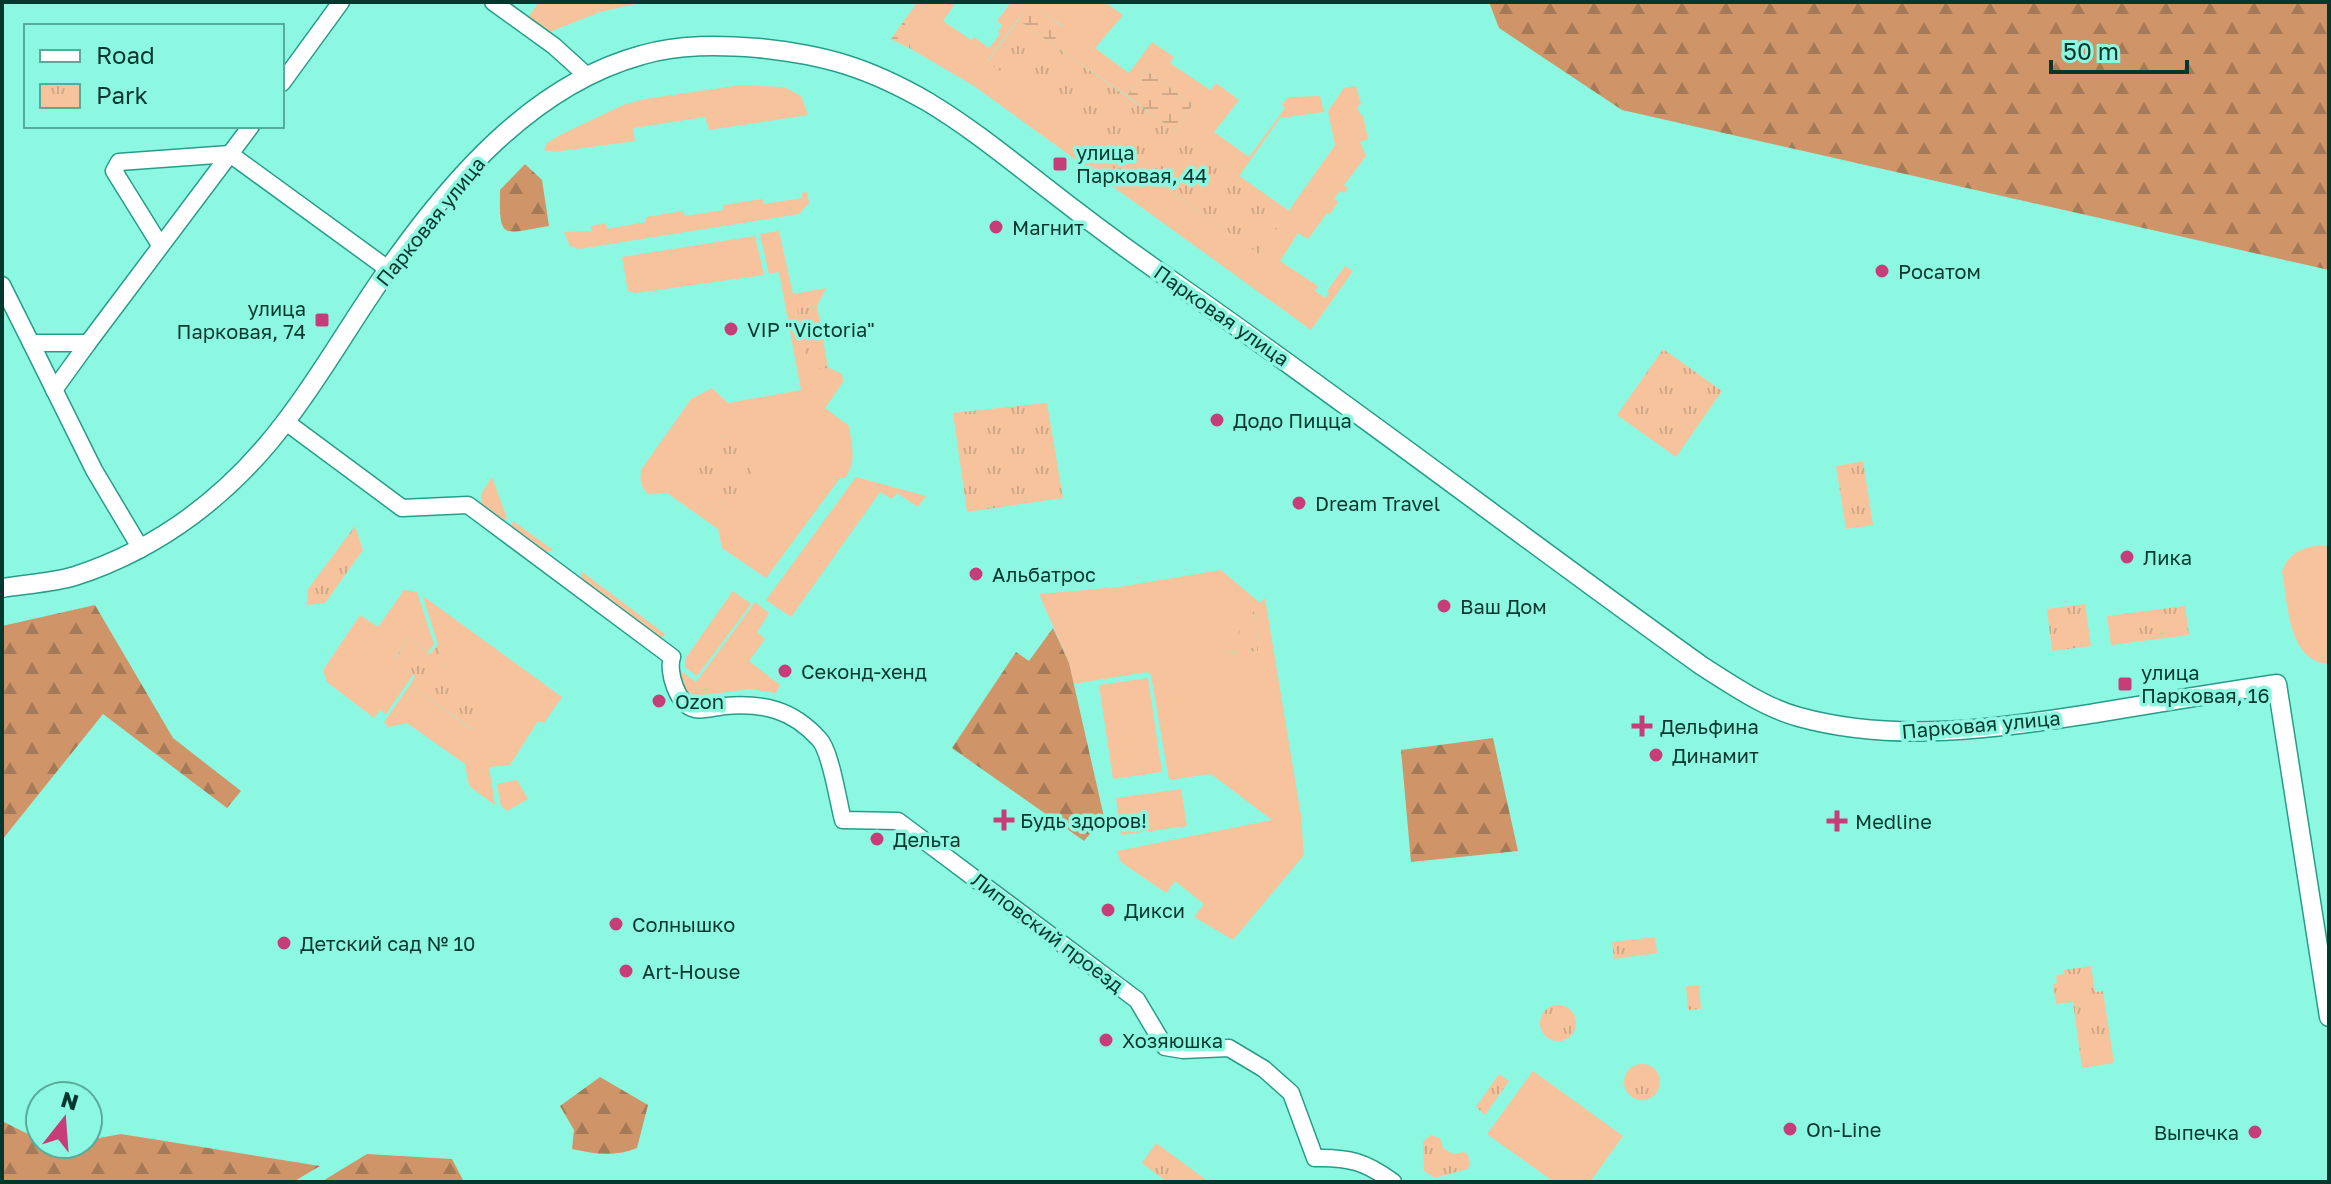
<svg xmlns="http://www.w3.org/2000/svg" width="2331" height="1184" font-family="'Golos Text',sans-serif">
	<defs>
		<pattern id="forest-firs" width="22" height="20" patternUnits="userSpaceOnUse" patternTransform="scale(2)"><rect width="22" height="20" fill="#cf9569"/><path d="M5 1l3.5 6h-7zM16 11l3.5 6h-7z" fill="#a67a57"/></pattern>
		<pattern id="wetland-marsh" width="20" height="14" patternUnits="userSpaceOnUse" patternTransform="scale(2)"><rect width="20" height="14" fill="#f6c39c"/><path d="M1 5h8M5 5V1M11 12h8M15 12V8" fill="none" stroke="#d1a887"/></pattern>
		<pattern id="park-tufts" width="24" height="20" patternUnits="userSpaceOnUse" patternTransform="scale(2)"><rect width="24" height="20" fill="#f6c39c"/><path d="M3 7l-1-3M5 7V3M7 7l1-3M15 17l-1-3M17 17v-4M19 17l1-3" fill="none" stroke="#d1a887"/></pattern>
	</defs>
	<rect width="100%" height="100%" fill="#8df8e1"/>
	<g fill="#f6c39c" fill-rule="evenodd">
		<polygon points="539,2 644,2 600,12 547,33 528,17"/>
		<polygon points="918,2 956,2 943,21 971,40 974,37 989,48 1000,34 998,32 1002,25 997,21 1011,2 1105,2 1123,15 1095,48 1129,73 1152,42 1174,57 1170,63 1210,90 1216,83 1239,100 1214,132 1249,157 1285,108 1282,105 1288,97 1320,96 1324,112 1280,118 1239,176 1175,131 1193,104 1145,70 1127,96 1052,44 1063,26 1029,4 987,61 1098,138 1137,185 1145,174 1259,253 1335,145 1328,111 1344,88 1356,86 1361,104 1357,107 1361,116 1363,115 1368,139 1360,142 1366,156 1344,185 1348,188 1344,193 1340,191 1334,199 1338,202 1330,214 1327,213 1308,239 1298,233 1280,261 1318,286 1315,291 1325,298 1329,293 1327,291 1345,266 1353,271 1311,330 974,86 911,49 904,20"/>
		<polygon points="741,85 784,87 801,96 808,115 709,130 705,117 633,128 635,141 554,152 544,150 547,143 560,135 623,105 645,99"/>
		<polygon points="807,192 809,203 799,214 579,249 570,246 564,232 591,231 591,226 606,223 607,229 646,222 646,217 683,211 685,216 723,210 723,205 762,199 764,204 802,198 802,193"/>
		<path d="M779 231 793 294 826 288 817 306 797 308 827 367 842 374 843 382 825 408 849 426C852 446 857 462 845 478H840L766 578 722 548 718 529 667 493 648 494C640 486 640 480 641 470L691 399 712 388 728 403 801 390 779 272 769 274 760 234ZM721 436C789 454 725 543 687 484Z"/>
		<polygon points="755,236 764,275 636,293 628,291 622,257"/>
		<polygon points="492,477 507,518 501,524 482,510 481,494"/>
		<polygon points="856,477 926,496 918,507 897,493 892,499 880,492 791,617 766,600"/>
		<polygon points="513,521 553,550 537,554 510,527"/>
		<path d="M2322 545 2329 547V664C2287 662 2288 602 2282 571 2290 552 2302 547 2322 545Z"/>
		<path d="M1221 570 1260 603 1265 598 1301 816 1304 855 1233 940 1194 917 1204 904 1175 881 1166 893 1121 862 1117 851 1272 820 1211 774 1169 780 1151 675 1147 672 1073 684 1069 663 1039 594 1119 587ZM1254 612 1258 651 1225 653Z"/>
		<polygon points="581,571 665,634 659,642 581,585"/>
		<polygon points="404,590 417,592 434,644 428,652 409,638 393,660 413,675 386,714 380,710 374,718 327,682 323,670 360,615 378,627"/>
		<polygon points="733,591 751,604 697,676 685,667 685,659"/>
		<polygon points="423,596 562,697 544,723 538,721 510,765 489,767 495,805 469,786 465,764 407,723 388,727 384,722 410,685 472,730 446,671"/>
		<polygon points="755,602 769,613 757,632 765,639 749,661 780,685 776,693 750,689 695,696 682,688 678,669 696,682"/>
		<polygon points="1148,678 1162,772 1113,779 1099,685"/>
		<polygon points="517,780 528,799 507,811 501,806 497,784"/>
		<polygon points="1181,789 1187,826 1121,835 1116,798"/>
		<polygon points="1533,1071 1623,1136 1590,1182 1554,1182 1487,1134"/>
	</g>
	<g fill="url(#forest-firs)">
		<polygon points="1489,2 2329,2 2329,270 1622,110 1499,28"/>
		<path d="M525 164 542 180 549 226C502 234 499 241 500 190Z"/>
		<polygon points="95,605 173,738 241,791 227,808 103,714 2,840 2,626"/>
		<polygon points="1053,628 1069,663 1104,817 1084,841 952,748 1016,652 1029,661"/>
		<polygon points="1493,738 1518,851 1411,862 1401,750"/>
		<path d="M600 1077 648 1105 637 1148C615 1157 595 1154 572 1149L574 1130 560 1106Z"/>
		<polygon points="2,1121 40,1140 40,1144 88,1144 88,1140 121,1134 320,1166 293,1182 2,1182"/>
		<polygon points="367,1154 452,1159 464,1182 321,1182"/>
	</g>
	<g fill="url(#wetland-marsh)">
		<polygon points="1029,3 1063,27 1052,44 1018,20"/>
		<polygon points="904,20 911,49 891,39"/>
		<polygon points="1145,70 1193,104 1175,131 1127,96"/>
	</g>
	<g fill="url(#park-tufts)">
		<polygon points="1018,20 1289,211 1259,254 1146,174 1137,185 1089,151 1097,138 987,62"/>
		<polygon points="817,306 828,368 809,369 797,308"/>
		<polygon points="1663,349 1722,391 1676,457 1617,415"/>
		<polygon points="1047,403 1063,498 967,512 953,413"/>
		<circle cx="718" cy="470" r="34"/>
		<polygon points="1863,461 1873,525 1846,529 1836,466"/>
		<polygon points="355,526 363,550 325,603 307,605 308,589"/>
		<polygon points="2085,604 2091,646 2052,651 2047,609"/>
		<polygon points="2185,606 2189,635 2111,645 2107,616"/>
		<polygon points="1254,611 1258,651 1224,653"/>
		<polygon points="409,638 430,654 438,644 446,671 490,704 473,730 410,685 415,676 393,661"/>
		<polygon points="1655,937 1657,953 1614,959 1612,942"/>
		<polygon points="2091,966 2095,992 2103,991 2114,1063 2082,1068 2073,1002 2056,1004 2053,984 2057,983 2056,975 2064,974 2064,970"/>
		<polygon points="1699,985 1701,1009 1688,1010 1686,986"/>
		<circle cx="1558" cy="1023" r="18"/>
		<circle cx="1642" cy="1082" r="18"/>
		<polygon points="1499,1074 1509,1081 1485,1115 1476,1107"/>
		<polygon points="1430,1135 1440,1138 1443,1148 1453,1154 1464,1152 1468,1155 1470,1165 1467,1169 1435,1178 1424,1171 1423,1142"/>
		<polygon points="1156,1143 1209,1182 1167,1182 1142,1163"/>
	</g>
	<g fill="none" stroke-linecap="round" stroke-linejoin="round">
		<g stroke="#279d89" stroke-width="19">
			<g id="minor">
				<polyline points="493,2 554,46 586,75"/>
				<polyline points="282,83 341,2"/>
				<polyline points="160,245 114,171 119,162 230,154 388,269"/>
				<polyline points="2,285 31,343 88,343 251,126"/>
				<polyline points="31,343 94,470 141,549"/>
				<polyline points="54,390 88,343"/>
				<path d="M286 422 402 508 468 505 672 657C667 671 677 705 695 709 703 711 716 707 725 706 763 703 792 709 819 739 831 751 838 802 843 820L898 821 1137 1000 1165 1047 1183 1050 1229 1048 1264 1069 1291 1093 1315 1158C1349 1157 1366 1162 1393 1182"/>
			</g>
		</g>
		<g stroke="#279d89" stroke-width="21">
			<path id="tertiary" d="M2 588C26 584 52 583 75 576 161 548 232 493 286 421 323 373 352 320 387 271 450 181 532 85 642 55 679 44 720 45 758 48 826 55 869 68 928 102 968 126 1004 155 1040 183 1082 216 1125 248 1168 278 1349 404 1523 538 1702 666 1732 685 1765 708 1799 717 1897 744 1998 728 2096 713 2156 703 2217 693 2277 684L2329 1017"/>
		</g>
		<use href="#minor" stroke="#fff" stroke-width="16"/>
		<use href="#tertiary" stroke="#fff" stroke-width="18"/>
	</g>
	<g fill="#c63d78" stroke="#8df8e1" stroke-width="3">
		<rect x="1052" y="156" width="16" height="16" rx="4"/>
		<circle cx="996" cy="227" r="8"/>
		<circle cx="1882" cy="271" r="8"/>
		<rect x="314" y="312" width="16" height="16" rx="4"/>
		<circle cx="731" cy="329" r="8"/>
		<circle cx="1217" cy="420" r="8"/>
		<circle cx="1299" cy="503" r="8"/>
		<circle cx="2127" cy="557" r="8"/>
		<circle cx="976" cy="574" r="8"/>
		<circle cx="1444" cy="606" r="8"/>
		<circle cx="785" cy="671" r="8"/>
		<rect x="2117" y="676" width="16" height="16" rx="4"/>
		<circle cx="659" cy="701" r="8"/>
		<path d="M1638 714h8v8h8v8h-8v8h-8v-8h-8v-8h8z"/>
		<circle cx="1656" cy="755" r="8"/>
		<path d="M1000 808h8v8h8v8h-8v8h-8v-8h-8v-8h8z"/>
		<path d="M1833 809h8v8h8v8h-8v8h-8v-8h-8v-8h8z"/>
		<circle cx="877" cy="839" r="8"/>
		<circle cx="1108" cy="910" r="8"/>
		<circle cx="616" cy="924" r="8"/>
		<circle cx="284" cy="943" r="8"/>
		<circle cx="626" cy="971" r="8"/>
		<circle cx="1106" cy="1040" r="8"/>
		<circle cx="1790" cy="1129" r="8"/>
		<circle cx="2255" cy="1132" r="8"/>
	</g>
	<g text-anchor="middle" dominant-baseline="central" stroke-width="7" stroke-linejoin="round" paint-order="stroke">
		<g font-size="20" fill="#04372e" stroke="#8df8e1" text-anchor="start">
			<text x="1076" y="152">улица<tspan x="1076" dy="23">Парковая, 44</tspan></text>
			<text x="1012" y="227">Магнит</text>
			<text x="1898" y="271">Росатом</text>
			<text x="306" y="308" text-anchor="end">улица<tspan x="306" dy="23">Парковая, 74</tspan></text>
			<text x="747" y="329">VIP "Victoria"</text>
			<text x="1233" y="420">Додо Пицца</text>
			<text x="1315" y="503">Dream Travel</text>
			<text x="2143" y="557">Лика</text>
			<text x="992" y="574">Альбатрос</text>
			<text x="1460" y="606">Ваш Дом</text>
			<text x="801" y="671">Секонд-хенд</text>
			<text x="2141" y="672">улица<tspan x="2141" dy="23">Парковая, 16</tspan></text>
			<text x="675" y="701">Ozon</text>
			<text x="1660" y="726">Дельфина</text>
			<text x="1672" y="755">Динамит</text>
			<text x="1020" y="820">Будь здоров!</text>
			<text x="1855" y="821">Medline</text>
			<text x="893" y="839">Дельта</text>
			<text x="1124" y="910">Дикси</text>
			<text x="632" y="924">Солнышко</text>
			<text x="300" y="943">Детский сад № 10</text>
			<text x="642" y="971">Art-House</text>
			<text x="1122" y="1040">Хозяюшка</text>
			<text x="1806" y="1129">On-Line</text>
			<text x="2239" y="1132" text-anchor="end">Выпечка</text>
		</g>
		<g font-size="20" fill="#04372e" stroke="#8df8e1">
			<text transform="translate(430 221) rotate(-51)">Парковая улица</text>
			<text transform="translate(1222 315) rotate(35)">Парковая улица</text>
			<text transform="translate(1981 724) rotate(-5)">Парковая улица</text>
			<text transform="translate(1048 932) rotate(37)">Липовский проезд</text>
		</g>
	</g>
	<rect width="2331" height="1184" fill="none" stroke="#04372e" stroke-width="8"/>
	<rect x="24" y="24" width="260" height="104" fill="#8df8e1" stroke="#56ab99" stroke-width="2"/>
	<rect x="40" y="50" width="40" height="12" fill="#ffffff" stroke="#56ab99" stroke-width="2"/>
	<text x="96" y="64" font-size="24" fill="#04372e">Road</text>
	<rect x="40" y="84" width="40" height="24" fill="url(#park-tufts)" stroke="#56ab99" stroke-width="2"/>
	<text x="96" y="104" font-size="24" fill="#04372e">Park</text>
	<g transform="translate(64 1120) rotate(17)"><circle r="38" fill="#8df8e1" stroke="#56ab99" stroke-width="2"/>
	<path d="M0-6L14 30L0 20L-14 30Z" fill="#c63d78"/>
	<text y="-12" font-size="22" font-weight="bold" text-anchor="middle" fill="#04372e">N</text>
	</g>
	<path d="M2051 60v12h136v-12" fill="none" stroke="#04372e" stroke-width="4"/>
	<text x="2063" y="60" font-size="24" fill="#04372e" stroke="#8df8e1" stroke-width="6" paint-order="stroke">50 m</text>
</svg>
